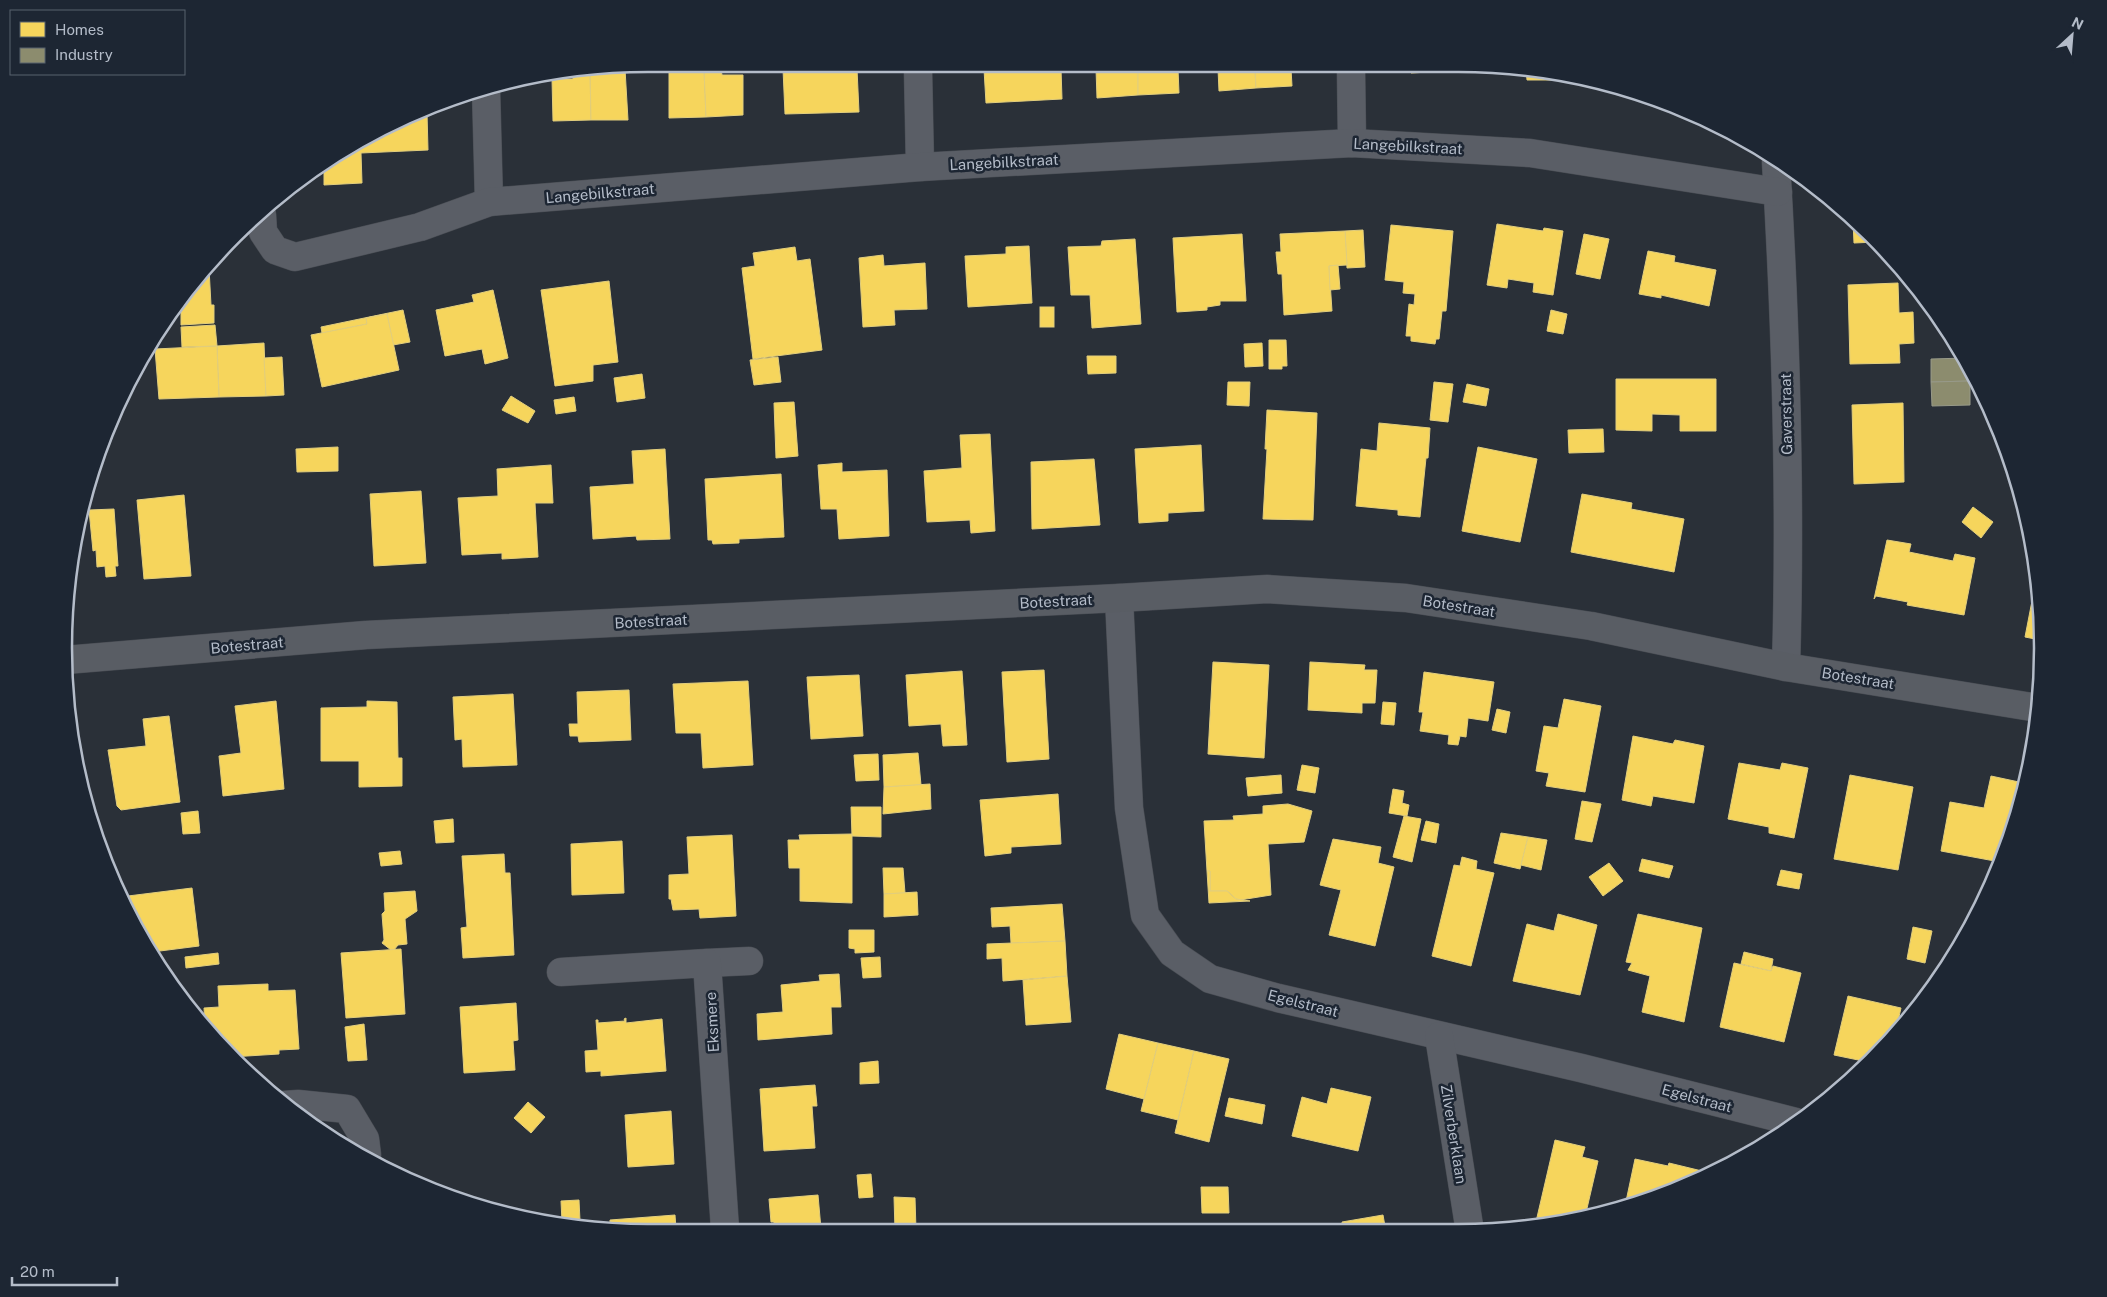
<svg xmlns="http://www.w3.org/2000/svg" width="2107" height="1297" font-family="'Public Sans',sans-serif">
	<rect width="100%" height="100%" fill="#2a3038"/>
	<g fill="#f6d55c" stroke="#e2ce7d">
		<polygon points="573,69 590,69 591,120 553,121 552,79 573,79"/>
		<polygon points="590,69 625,69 628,120 591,120"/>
		<polygon points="669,69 704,69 706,117 669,118"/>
		<polygon points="704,69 721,69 722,75 743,75 743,115 706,117"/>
		<polygon points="783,69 857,69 859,112 785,114"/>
		<polygon points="984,69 1061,69 1062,99 986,103"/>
		<polygon points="1096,69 1138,69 1138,95 1097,98"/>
		<polygon points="1138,69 1178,69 1179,93 1138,95"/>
		<polygon points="1218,69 1255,69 1256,88 1219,91"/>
		<polygon points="1255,69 1291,69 1292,86 1256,88"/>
		<polygon points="1411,69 1448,69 1448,71 1411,73"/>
		<polygon points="1448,69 1485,69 1485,70 1448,71"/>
		<polygon points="1526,69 1535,69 1561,76 1561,80 1527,80"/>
		<polygon points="1561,76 1574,79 1561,80"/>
		<polygon points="416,113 427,113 428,150 361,153 362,183 324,185 324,165 390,124"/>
		<polygon points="1853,221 1876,242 1854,243"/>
		<polygon points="1497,224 1543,231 1544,228 1563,231 1553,295 1533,292 1534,283 1508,279 1507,288 1487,285"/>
		<polygon points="1391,225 1453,231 1446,311 1442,311 1439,339 1436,339 1435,344 1411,341 1411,336 1406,336 1409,304 1414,305 1415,294 1403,293 1404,282 1385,280"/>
		<polygon points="1363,230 1365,267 1347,268 1345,231"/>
		<polygon points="1345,231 1347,265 1329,266 1332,311 1284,315 1282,274 1278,274 1276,252 1281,252 1280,234"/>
		<polygon points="1242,234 1246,301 1220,301 1220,305 1207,307 1207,310 1177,312 1173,238"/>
		<polygon points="1584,234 1609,239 1600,279 1576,274"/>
		<polygon points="1135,239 1141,324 1092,328 1090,295 1071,295 1068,247 1101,246 1102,241"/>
		<polygon points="1029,246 1032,303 968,307 965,256 1006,254 1006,247"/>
		<polygon points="795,247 797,261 810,259 822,350 753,359 742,268 755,266 753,253"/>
		<polygon points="1648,251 1675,256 1674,262 1716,270 1709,306 1661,295 1661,298 1639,294"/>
		<polygon points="883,255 884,266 925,263 927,309 894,310 895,325 863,327 859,258"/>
		<polygon points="1338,265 1340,289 1330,290 1329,266"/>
		<polygon points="209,268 211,305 214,305 214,323 181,325 181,307 175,308 184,293"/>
		<polygon points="609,281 618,362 593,365 593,381 555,386 541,290"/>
		<polygon points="1898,283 1899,313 1913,312 1914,343 1899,344 1900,363 1850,364 1848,285"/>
		<polygon points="493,290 508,358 485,364 482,349 445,356 436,310 474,302 472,295"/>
		<rect x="1040" y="307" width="14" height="20"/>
		<polygon points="403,310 410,342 393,345 387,314 366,318 367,324 322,333 321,327"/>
		<polygon points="1551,310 1567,314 1563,334 1547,331"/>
		<polygon points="387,314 399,370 322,387 311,335 367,324 366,318"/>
		<polygon points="215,325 217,346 182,347 181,327"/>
		<polygon points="1269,340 1286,340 1287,366 1282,366 1282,369 1269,369"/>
		<polygon points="264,343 266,396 219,397 217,346"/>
		<polygon points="1262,343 1263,366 1245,367 1244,344"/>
		<polygon points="217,346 219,397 159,399 155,349"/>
		<polygon points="1087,356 1116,356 1116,373 1088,374"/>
		<polygon points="282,357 284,395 266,396 264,358"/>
		<polygon points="778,357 781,382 754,385 750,360"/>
		<polygon points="642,374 645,398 617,402 614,378"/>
		<polygon points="1616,379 1716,379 1716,431 1680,431 1680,415 1652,414 1652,431 1616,430"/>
		<polygon points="1228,382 1250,382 1249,406 1227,405"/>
		<polygon points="1434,382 1453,384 1448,422 1430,420"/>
		<polygon points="1467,384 1489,389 1486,406 1463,402"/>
		<polygon points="511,396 535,411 528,423 502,410"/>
		<polygon points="574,397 576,411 556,414 554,400"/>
		<polygon points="794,402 798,456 776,458 774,403"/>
		<polygon points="1903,403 1904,482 1854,484 1852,405"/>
		<polygon points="1267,410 1317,413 1313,520 1263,519 1267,449 1265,449"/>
		<polygon points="1379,423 1430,428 1428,458 1426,458 1420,517 1398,515 1398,510 1356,506 1361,449 1377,451"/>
		<polygon points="1603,429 1604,452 1569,453 1568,430"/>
		<polygon points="990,434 995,531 971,533 970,520 927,522 924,471 962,468 960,435"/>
		<polygon points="1201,445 1204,511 1168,513 1168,521 1139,523 1135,449"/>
		<polygon points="338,447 338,471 297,472 296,449"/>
		<polygon points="1478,447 1537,459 1520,542 1462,531"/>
		<polygon points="665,449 670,539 637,540 636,536 593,539 590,487 634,484 632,451"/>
		<polygon points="1094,459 1100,525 1032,529 1031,462"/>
		<polygon points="842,463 842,472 887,470 889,536 839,539 837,509 821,509 818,465"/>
		<polygon points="551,465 553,503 535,503 538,557 502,559 502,553 462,555 458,498 498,496 497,469"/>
		<polygon points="781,474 784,537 739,539 739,543 713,544 712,540 708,540 705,479"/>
		<polygon points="421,491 426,563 374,566 370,494"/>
		<polygon points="1582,494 1632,503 1631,509 1684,519 1674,572 1571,552"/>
		<polygon points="184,495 191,576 144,579 137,500"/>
		<polygon points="1973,507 1993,522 1981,538 1962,522"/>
		<polygon points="114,509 118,566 115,566 116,576 106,577 105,566 97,567 96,550 93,551 89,510"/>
		<polygon points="2030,537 2033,551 2028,549"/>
		<polygon points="1887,540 1911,544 1909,552 1953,561 1955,554 1975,558 1964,615 1907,605 1908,602 1876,596 1874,599"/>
		<polygon points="2038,570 2038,572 2040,640 2025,637"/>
		<polygon points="1213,662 1269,665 1264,758 1208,754"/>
		<polygon points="1310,662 1365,665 1364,670 1377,670 1375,703 1362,703 1362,713 1308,710"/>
		<polygon points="1044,670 1049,759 1007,762 1002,672"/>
		<polygon points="962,671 967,745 943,746 941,724 909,726 906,675"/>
		<polygon points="1424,672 1494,682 1488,721 1468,718 1466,737 1460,736 1458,745 1448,744 1449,735 1420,731 1423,712 1419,712"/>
		<polygon points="859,675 863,736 811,739 807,677"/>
		<polygon points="748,681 753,765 703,768 701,733 676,733 673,684"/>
		<polygon points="629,690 631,740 579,742 578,736 570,736 569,724 578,724 577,692"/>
		<polygon points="513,694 517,765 463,767 462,739 455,740 453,697"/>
		<polygon points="1564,699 1601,706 1585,792 1546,786 1549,773 1536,771 1544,726 1558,728"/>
		<polygon points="276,701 284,789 223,796 219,756 241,753 235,706"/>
		<polygon points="367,701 397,702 398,758 402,758 402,786 359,787 359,761 321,761 321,708 367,707"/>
		<polygon points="1383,702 1396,703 1394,725 1381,724"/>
		<polygon points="1497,709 1510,712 1506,733 1492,730"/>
		<polygon points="169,716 180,802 121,810 117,806 108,750 146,746 143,719"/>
		<polygon points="1633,736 1673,744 1675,740 1704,746 1694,803 1653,796 1651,806 1622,800"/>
		<polygon points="918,753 921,785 884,787 883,755"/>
		<polygon points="878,754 879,780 856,781 854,755"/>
		<polygon points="1739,763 1780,770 1782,763 1808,768 1794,838 1769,833 1769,827 1728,819"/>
		<polygon points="1302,765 1319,768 1315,793 1297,790"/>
		<polygon points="1281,775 1282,793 1248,796 1246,778"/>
		<polygon points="1850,775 1913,787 1898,870 1834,859"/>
		<polygon points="1991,776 2019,782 2007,843 2000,862 1941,851 1950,802 1984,808"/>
		<polygon points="930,784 931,809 883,814 884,787"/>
		<polygon points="1393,789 1404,791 1402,803 1409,805 1407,816 1389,813"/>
		<polygon points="1058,794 1061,844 1011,847 1011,853 985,856 980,800"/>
		<polygon points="1582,801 1601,804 1592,842 1575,839"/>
		<polygon points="1288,804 1312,811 1304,842 1268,844 1271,895 1240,900 1236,899 1227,891 1210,891 1210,871 1207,871 1204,821 1234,820 1233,816 1263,814 1263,806"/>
		<polygon points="851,807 881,807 881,837 852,836"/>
		<polygon points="198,811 200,833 183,834 181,813"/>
		<polygon points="1404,816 1421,819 1412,862 1393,857"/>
		<polygon points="453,819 454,842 436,843 434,821"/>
		<polygon points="1426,821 1439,824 1436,843 1421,840"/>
		<polygon points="1501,833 1528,837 1520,869 1494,863"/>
		<polygon points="852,834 852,903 800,901 800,868 789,868 788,840 800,840 799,835"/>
		<polygon points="732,835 736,916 700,918 699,909 673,910 671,899 669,899 669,875 689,874 687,837"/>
		<polygon points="1528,837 1547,840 1541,870 1521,865"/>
		<polygon points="1333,839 1381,847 1378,863 1394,867 1375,946 1329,935 1341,890 1320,885"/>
		<polygon points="622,841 624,893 572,895 571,844"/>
		<polygon points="400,851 402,864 381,866 379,853"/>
		<polygon points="504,854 505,873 510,873 514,955 463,958 461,928 467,927 462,856"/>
		<polygon points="1462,857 1477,861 1476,869 1494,873 1471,966 1432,956 1454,865 1460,866"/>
		<polygon points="1642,859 1673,866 1669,878 1639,871"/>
		<polygon points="1609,863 1623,881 1603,896 1589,877"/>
		<polygon points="883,868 903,868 905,893 884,894"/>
		<polygon points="1781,870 1802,874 1799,889 1777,885"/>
		<polygon points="1207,871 1210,871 1210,891 1227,891 1236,899 1250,901 1209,903"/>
		<polygon points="192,888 199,946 152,952 130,908 128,896"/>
		<polygon points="415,891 417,911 405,919 407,944 398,945 394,950 391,950 382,943 384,940 382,914 385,911 384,893"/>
		<polygon points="917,892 918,915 884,917 884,894"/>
		<polygon points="1062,904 1065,941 1011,943 1010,926 992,927 991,908"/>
		<polygon points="1558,914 1597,925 1580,995 1513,981 1527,924 1554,931"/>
		<polygon points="1638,914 1702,928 1684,1022 1642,1012 1650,976 1628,970 1632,963 1626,962"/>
		<polygon points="1913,927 1932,931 1925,963 1907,959"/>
		<polygon points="849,930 874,930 874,952 855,953 855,949 849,948"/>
		<polygon points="1065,941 1067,976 1003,981 1002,958 987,959 987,944"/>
		<polygon points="401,949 405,1014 346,1018 341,953"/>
		<polygon points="1744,952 1773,959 1771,971 1741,964"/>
		<polygon points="218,953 219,964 186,968 185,957"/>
		<polygon points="880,957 881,977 863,978 861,958"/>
		<polygon points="1734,963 1771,971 1773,966 1801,973 1784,1042 1720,1027"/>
		<polygon points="839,974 841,1007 831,1007 832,1034 758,1040 757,1014 783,1012 781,985 820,981 819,975"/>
		<polygon points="1067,976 1071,1022 1026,1025 1023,980"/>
		<polygon points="268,984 268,991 295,990 299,1049 279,1050 279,1054 231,1057 205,1025 204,1008 219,1007 218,986"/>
		<polygon points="1848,996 1901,1008 1895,1034 1868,1062 1834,1055"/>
		<polygon points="516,1003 518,1040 513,1041 515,1070 464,1073 460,1007"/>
		<polygon points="626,1018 626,1023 662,1019 666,1071 601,1076 601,1071 586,1072 585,1051 598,1050 596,1020 598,1020 598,1023 625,1021 624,1019"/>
		<polygon points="364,1024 367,1060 348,1061 345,1027"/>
		<polygon points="1119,1034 1158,1043 1144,1099 1106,1089"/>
		<polygon points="1158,1043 1194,1051 1178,1120 1141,1111"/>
		<polygon points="1194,1051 1229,1059 1209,1142 1175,1133"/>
		<polygon points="878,1061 879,1083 860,1084 860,1063"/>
		<polygon points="815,1085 817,1106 812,1106 815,1148 764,1151 760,1089"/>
		<polygon points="1331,1088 1371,1097 1358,1151 1292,1136 1302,1097 1327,1104"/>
		<polygon points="1229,1098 1265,1105 1262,1124 1225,1116"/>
		<polygon points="528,1102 545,1117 531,1133 514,1118"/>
		<polygon points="671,1111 674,1164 628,1167 625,1115"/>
		<polygon points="1555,1140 1585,1147 1582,1157 1598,1161 1585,1217 1535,1226"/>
		<polygon points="1635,1159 1668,1166 1669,1163 1702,1171 1701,1176 1625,1206"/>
		<polygon points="871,1174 873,1197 859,1198 857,1175"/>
		<polygon points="1201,1187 1228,1187 1229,1213 1202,1213"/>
		<polygon points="818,1195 821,1229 774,1229 774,1222 771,1222 769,1199"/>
		<polygon points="894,1197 915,1198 916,1230 895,1230"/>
		<polygon points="579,1200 580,1221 562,1222 561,1201"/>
		<polygon points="675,1215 676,1229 610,1228 610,1220"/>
		<polygon points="1383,1215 1386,1232 1343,1231 1342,1222"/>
	</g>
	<g fill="#8c8c6e" stroke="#989a89">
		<polygon points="1966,358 1970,367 1970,381 1931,382 1931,359"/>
		<polygon points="1970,381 1970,405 1932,406 1931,382"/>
	</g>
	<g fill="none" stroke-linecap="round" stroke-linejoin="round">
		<g stroke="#484c53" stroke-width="29">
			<g id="street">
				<polyline points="918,69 920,167"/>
				<polyline points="1351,69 1352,143"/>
				<polyline points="486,89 489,202"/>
				<path d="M1776 162C1786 330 1791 499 1786 667"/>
				<polyline points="262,215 263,232 275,250 295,257 420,227 489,202 920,167 1352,143 1530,153 1778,192"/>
				<polyline points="1119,598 1129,808 1145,915 1172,953 1210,979 1278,998 1581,1068 1796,1122"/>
				<polyline points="707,963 749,961"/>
				<polyline points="561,972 707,963 725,1229"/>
				<polyline points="1439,1036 1470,1232"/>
				<polyline points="284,1105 298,1104 347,1109 365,1139 367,1155"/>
			</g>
		</g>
		<g stroke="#484c53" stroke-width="29">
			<polyline id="secondary" points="65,660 366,635 1119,598 1267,589 1406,598 1591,626 1786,667 2038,708"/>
		</g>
		<use href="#street" stroke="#5a5e66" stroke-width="28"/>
		<use href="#secondary" stroke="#595d64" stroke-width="28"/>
	</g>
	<g text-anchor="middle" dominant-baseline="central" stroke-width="5" stroke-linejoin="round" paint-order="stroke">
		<g font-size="15" fill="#b4bcc9" stroke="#1d2633">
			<text transform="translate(1408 146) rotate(3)">Langebilkstraat</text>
			<text transform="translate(1004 162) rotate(-3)">Langebilkstraat</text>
			<text transform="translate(600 193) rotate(-5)">Langebilkstraat</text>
			<text transform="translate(1786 414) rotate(-91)">Gaverstraat</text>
			<text transform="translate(1056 601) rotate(-3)">Botestraat</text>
			<text transform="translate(1459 606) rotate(9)">Botestraat</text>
			<text transform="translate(651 621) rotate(-3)">Botestraat</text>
			<text transform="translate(247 645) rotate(-5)">Botestraat</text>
			<text transform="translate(1858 678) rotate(9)">Botestraat</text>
			<text transform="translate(1303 1003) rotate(14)">Egelstraat</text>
			<text transform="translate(712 1022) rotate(-93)">Eksmere</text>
			<text transform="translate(1697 1098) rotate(15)">Egelstraat</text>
			<text transform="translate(1454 1134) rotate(81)">Zilverberklaan</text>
		</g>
	</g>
	<path d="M0 0H2107V1297H0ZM648 72H1458A576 576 0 0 1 2034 648V648A576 576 0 0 1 1458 1224H648A576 576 0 0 1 72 648V648A576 576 0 0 1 648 72Z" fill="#1d2633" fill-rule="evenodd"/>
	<path fill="none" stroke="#b4bcc9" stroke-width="2.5" d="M648 72H1458A576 576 0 0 1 2034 648V648A576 576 0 0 1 1458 1224H648A576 576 0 0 1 72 648V648A576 576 0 0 1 648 72Z"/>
	<rect x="10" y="10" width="175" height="65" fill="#1d2633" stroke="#59626f"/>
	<rect x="20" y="22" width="25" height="15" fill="#f6d55c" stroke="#59626f"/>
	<text x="55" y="35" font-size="15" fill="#b4bcc9">Homes</text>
	<rect x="20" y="48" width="25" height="15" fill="#8c8c6e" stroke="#59626f"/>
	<text x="55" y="60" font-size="15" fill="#b4bcc9">Industry</text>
	<g transform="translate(2072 35) rotate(26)" stroke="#1d2633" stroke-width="4" paint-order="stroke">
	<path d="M0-4L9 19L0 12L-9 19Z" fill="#b4bcc9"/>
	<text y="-8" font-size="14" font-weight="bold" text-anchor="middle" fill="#b4bcc9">N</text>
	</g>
	<path d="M12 1277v8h105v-8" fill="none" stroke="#b4bcc9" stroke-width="2.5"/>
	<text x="20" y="1277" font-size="15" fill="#b4bcc9" stroke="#1d2633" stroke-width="4" paint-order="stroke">20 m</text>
</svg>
